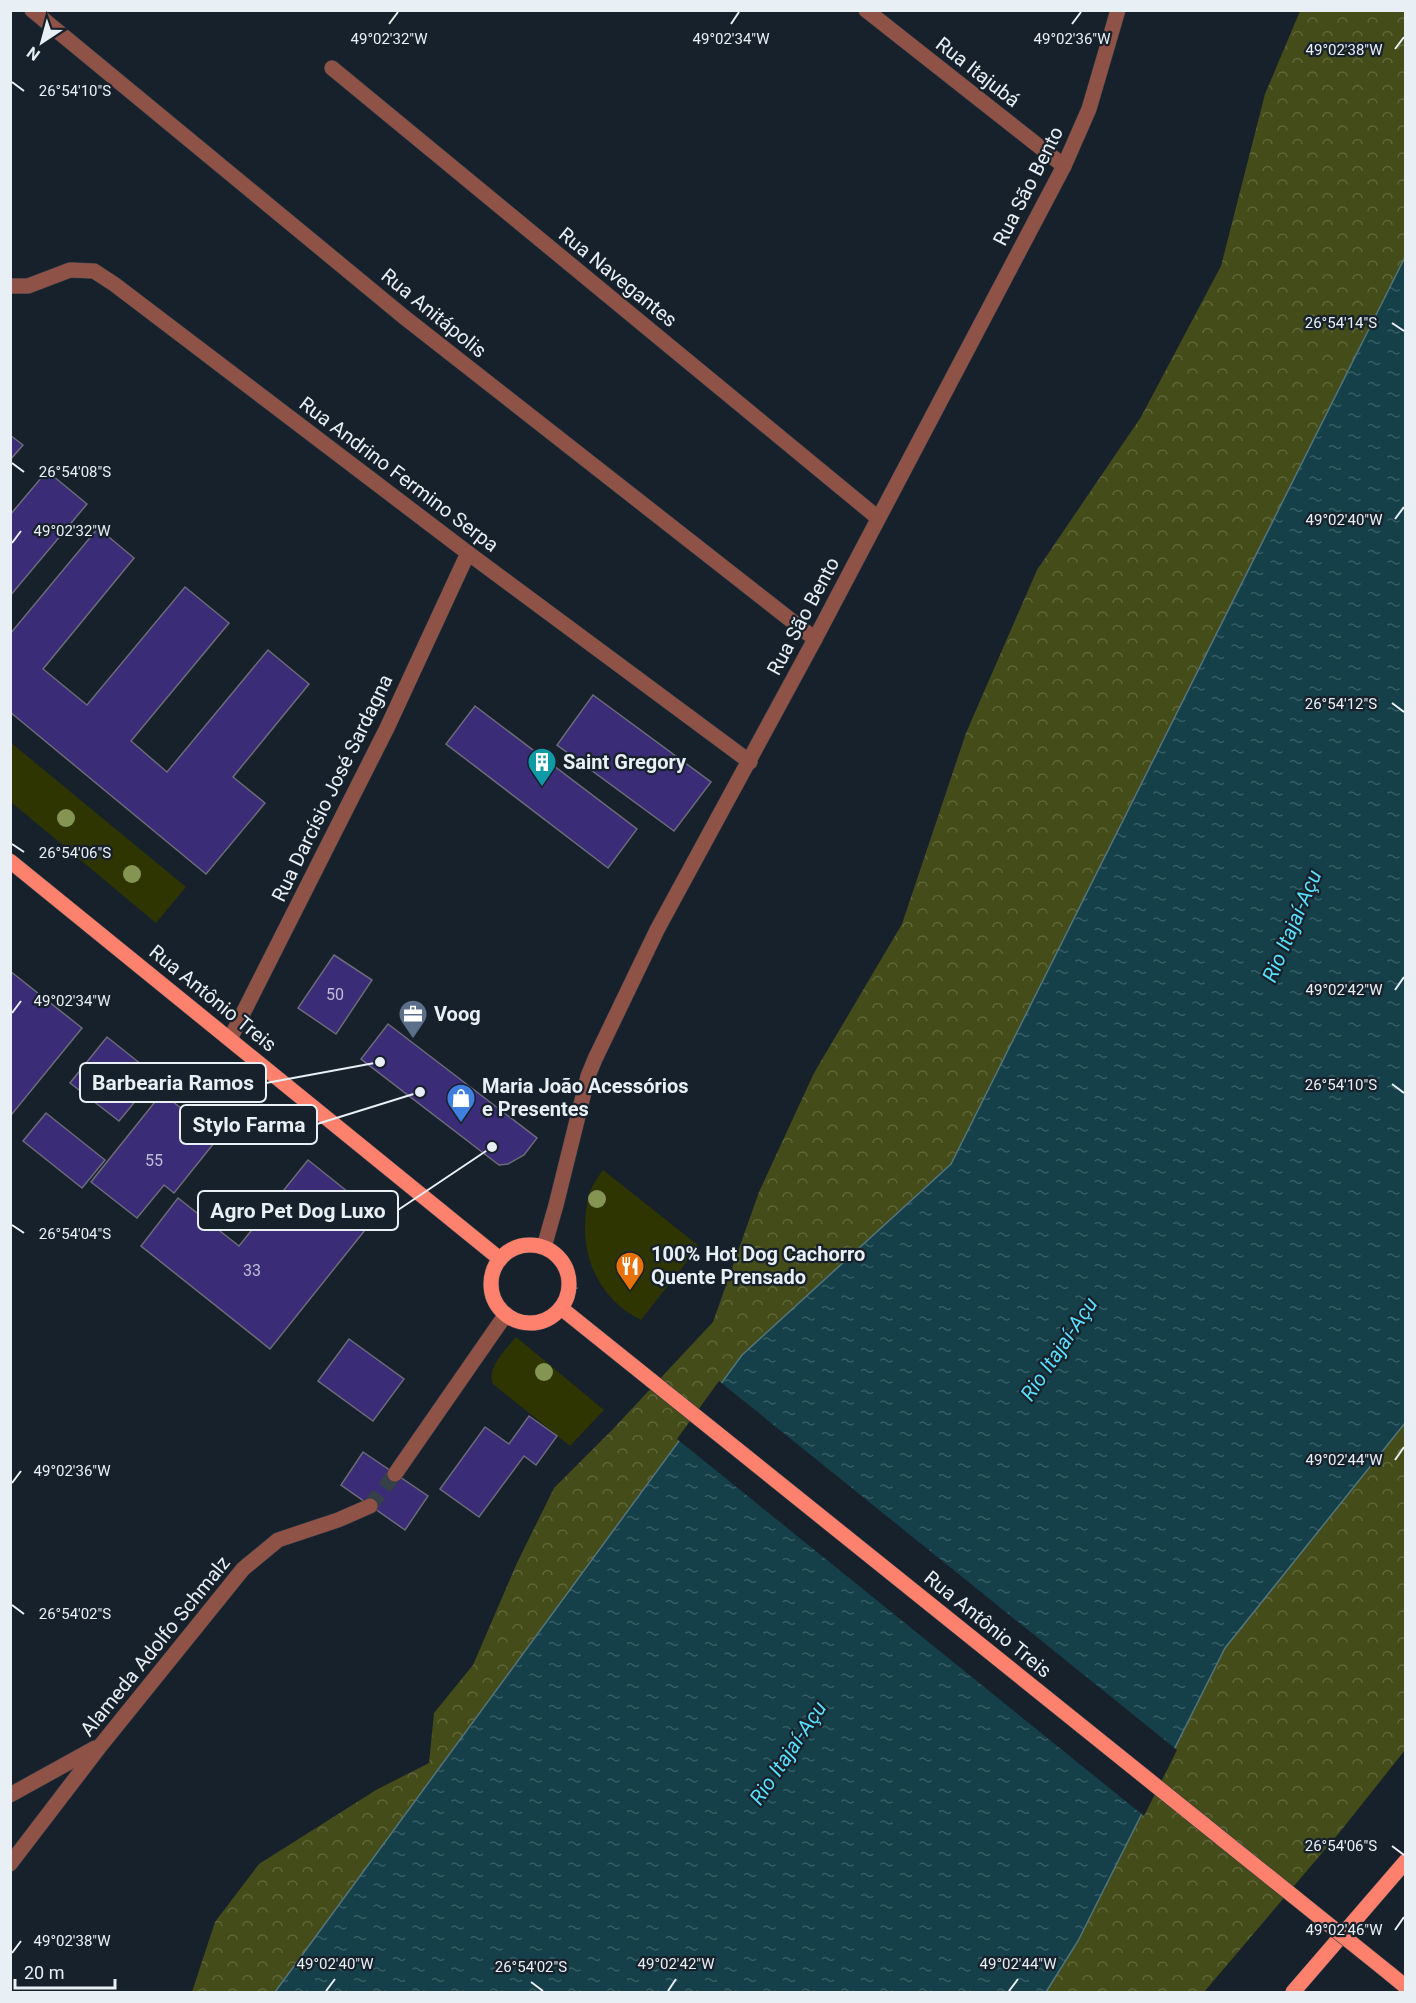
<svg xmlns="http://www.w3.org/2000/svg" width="1416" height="2003" font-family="Roboto,sans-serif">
	<defs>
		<pattern id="forest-crowns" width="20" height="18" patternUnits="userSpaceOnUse" patternTransform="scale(1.5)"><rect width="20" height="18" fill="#444c19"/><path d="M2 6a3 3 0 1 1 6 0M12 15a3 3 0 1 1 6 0" fill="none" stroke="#5f663b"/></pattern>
		<pattern id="water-ripples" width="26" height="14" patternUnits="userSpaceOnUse" patternTransform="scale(1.5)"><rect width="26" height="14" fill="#154049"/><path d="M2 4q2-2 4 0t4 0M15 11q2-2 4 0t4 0" fill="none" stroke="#375c64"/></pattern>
	</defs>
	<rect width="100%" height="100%" fill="#17212b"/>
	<g fill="#2e3501">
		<polygon points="10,742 186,887 156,923 11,802"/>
		<path d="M603 1170 699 1246 641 1320C600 1300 580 1257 586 1212 587 1206 587 1199 589 1194 592 1186 598 1177 603 1170Z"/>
		<path d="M516 1337 604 1410 570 1446 493 1384C486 1367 506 1350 516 1337Z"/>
	</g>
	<g fill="url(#forest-crowns)">
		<polygon points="1300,11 1405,11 1405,257 951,1164 742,1355 275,1992 192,1992 215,1922 259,1864 376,1790 429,1763 434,1713 473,1665 517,1563 554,1488 612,1430 713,1322 759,1192 814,1073 902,924 966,733 1037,570 1141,417 1221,266 1265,94"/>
		<polygon points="1405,1423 1405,1750 1339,1833 1204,1992 1046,1992 1078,1941 1225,1648"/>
	</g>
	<polygon fill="url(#water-ripples)" stroke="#54747d" stroke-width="1.5" points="1405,257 1405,1423 1225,1648 1078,1941 1046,1992 275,1992 742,1355 951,1164"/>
	<polygon fill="#17212b" points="719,1381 1177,1750 1144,1816 677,1439"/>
	<g fill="#3b2c77" stroke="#6b6b79" stroke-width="1.5">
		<polygon points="10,435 23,445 10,460"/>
		<polygon points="47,471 87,504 10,596 10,515"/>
		<polygon points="98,528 134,558 43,669 87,705 185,587 229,623 131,741 167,772 268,650 309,684 233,777 265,803 206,874 10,712 10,634"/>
		<polygon points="593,695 711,782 674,831 557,745"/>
		<polygon points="475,706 637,829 608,868 446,744"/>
		<polygon points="334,955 372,980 336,1034 298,1008"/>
		<polygon points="10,971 82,1028 12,1114 10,1112"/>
		<polygon points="388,1024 537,1138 524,1155 508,1164 499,1165 361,1059"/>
		<polygon points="107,1037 156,1076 119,1121 70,1083"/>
		<polygon points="162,1093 218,1138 174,1193 164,1185 137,1218 91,1182"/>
		<polygon points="46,1113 105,1160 82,1188 23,1141"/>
		<polygon points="308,1160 377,1215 270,1349 141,1246 178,1198 239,1246"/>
		<polygon points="349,1339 404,1379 373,1421 318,1381"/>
		<polygon points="529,1416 557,1436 536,1465 524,1456 479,1517 440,1489 485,1427 509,1444"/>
		<polygon points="363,1452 428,1496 405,1530 341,1485"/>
	</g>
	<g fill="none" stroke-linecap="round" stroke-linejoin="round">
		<polyline stroke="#364049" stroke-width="15" stroke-dasharray="15 8" stroke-linecap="butt" points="370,1506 395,1474"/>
		<g stroke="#343e47" stroke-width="16">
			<g id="minor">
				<polyline points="32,10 404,317 815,639"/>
				<polyline points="866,10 1064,166"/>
				<polyline points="332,68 878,518"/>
				<polyline points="10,286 28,286 70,270 94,271 114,284 468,553 750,762"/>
				<polyline points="230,1039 387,728 468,553"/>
				<polyline points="544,1247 556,1205 588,1076 595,1059 657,930 815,639 1064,166 1089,109 1118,10"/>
				<polyline points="395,1474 506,1314"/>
				<polyline points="10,1795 95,1748"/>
				<polyline points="10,1864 101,1745 243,1569 278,1540 338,1520 370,1506"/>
			</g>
		</g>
		<g stroke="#343e47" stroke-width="16">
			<g id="major">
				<polyline points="10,861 500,1259"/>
				<circle cx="530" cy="1284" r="39"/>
				<polyline points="561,1308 652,1381"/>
				<polyline points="1389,1973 1406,1987"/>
				<polyline points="1293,1992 1406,1861"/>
			</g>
		</g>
		<polyline stroke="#666f77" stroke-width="4" stroke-dasharray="3 4.5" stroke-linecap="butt" points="567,1259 576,1289"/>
		<use href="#minor" stroke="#8e5247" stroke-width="15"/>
		<use href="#major" stroke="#fd816c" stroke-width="15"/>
		<g stroke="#343e47" stroke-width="16" stroke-linecap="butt">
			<polyline id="major-bridge" points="652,1381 1389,1973"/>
		</g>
		<use href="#major-bridge" stroke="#fd816c" stroke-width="15"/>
	</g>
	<g fill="#839453">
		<circle cx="66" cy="818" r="9"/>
		<circle cx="132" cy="874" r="9"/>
		<circle cx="597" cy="1199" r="9"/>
		<circle cx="544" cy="1372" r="9"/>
	</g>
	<path fill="none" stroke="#e8eff5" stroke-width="2" d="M389 24 398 12M731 24 739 12M1072 24 1081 12M1395 49 1404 37M12 82 24 91M1392 323 1404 331M12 463 24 472M1395 519 1404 507M12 543 21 531M1392 703 1404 712M12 844 24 852M1395 990 1404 977M12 1013 21 1001M1392 1084 1404 1093M12 1225 24 1233M1395 1460 1404 1447M12 1483 21 1471M12 1605 24 1614M1392 1846 1404 1855M1395 1930 1404 1917M12 1953 21 1941M531 1982 543 1991M326 1991 335 1979M668 1991 676 1979M1009 1991 1018 1979"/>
	<defs>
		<g id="building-pin" transform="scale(1.5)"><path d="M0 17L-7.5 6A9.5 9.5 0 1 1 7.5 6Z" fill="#0f9aa8" stroke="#17212b"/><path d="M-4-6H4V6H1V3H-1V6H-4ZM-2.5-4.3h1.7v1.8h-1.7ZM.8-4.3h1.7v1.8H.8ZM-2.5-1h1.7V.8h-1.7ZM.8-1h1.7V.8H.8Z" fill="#fff"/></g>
		<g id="office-pin" transform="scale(1.5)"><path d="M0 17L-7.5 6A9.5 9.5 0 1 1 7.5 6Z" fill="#5c6f8a" stroke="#17212b"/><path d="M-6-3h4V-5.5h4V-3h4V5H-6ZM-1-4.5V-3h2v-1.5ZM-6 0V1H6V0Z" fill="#fff"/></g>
		<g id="shop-pin" transform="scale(1.5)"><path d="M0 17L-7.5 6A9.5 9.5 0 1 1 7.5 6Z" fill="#3f7fe0" stroke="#17212b"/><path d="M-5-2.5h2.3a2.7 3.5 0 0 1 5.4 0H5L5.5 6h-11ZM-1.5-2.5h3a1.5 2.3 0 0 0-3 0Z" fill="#fff"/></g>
		<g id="restaurant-pin" transform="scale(1.5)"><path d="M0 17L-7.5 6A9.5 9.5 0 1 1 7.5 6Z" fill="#e8710a" stroke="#17212b"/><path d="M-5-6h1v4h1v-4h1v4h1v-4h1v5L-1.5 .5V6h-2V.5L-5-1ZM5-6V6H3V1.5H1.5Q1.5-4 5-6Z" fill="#fff"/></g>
	</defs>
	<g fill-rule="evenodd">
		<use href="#building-pin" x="542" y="762"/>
		<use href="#office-pin" x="413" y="1014"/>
		<use href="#shop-pin" x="461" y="1098"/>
		<use href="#restaurant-pin" x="630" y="1266"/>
	</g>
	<g text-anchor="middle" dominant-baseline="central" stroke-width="4.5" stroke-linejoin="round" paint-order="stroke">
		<g font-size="16" fill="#bdbed6">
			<text x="335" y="994">50</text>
			<text x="154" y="1160">55</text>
			<text x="252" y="1270">33</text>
		</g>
		<g font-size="20" fill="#e8eff5" stroke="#17212b">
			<text transform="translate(978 72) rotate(38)">Rua Itajubá</text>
			<text transform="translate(1028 186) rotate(-63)">Rua São Bento</text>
			<text transform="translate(618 277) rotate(39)">Rua Navegantes</text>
			<text transform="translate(434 313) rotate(39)">Rua Anitápolis</text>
			<text transform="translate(399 474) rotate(37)">Rua Andrino Fermino Serpa</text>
			<text transform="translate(803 616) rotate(-62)">Rua São Bento</text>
			<text transform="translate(332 788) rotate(-64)">Rua Darcísio José Sardagna</text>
			<text transform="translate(213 998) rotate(39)">Rua Antônio Treis</text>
			<text transform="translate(988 1624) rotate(39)">Rua Antônio Treis</text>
			<text transform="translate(155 1646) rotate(-51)">Alameda Adolfo Schmalz</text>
		</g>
		<g font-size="20" font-weight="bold" fill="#e8eff5" stroke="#17212b" text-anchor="start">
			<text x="563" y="762">Saint Gregory</text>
			<text x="434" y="1014">Voog</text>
			<text x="482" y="1086">Maria João Acessórios<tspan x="482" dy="23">e Presentes</tspan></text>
			<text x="651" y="1254">100% Hot Dog Cachorro<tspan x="651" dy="23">Quente Prensado</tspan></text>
		</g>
		<g font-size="21" font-style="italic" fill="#58dffc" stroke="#17212b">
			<text transform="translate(1292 926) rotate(-67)">Rio Itajaí-Açu</text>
			<text transform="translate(1059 1349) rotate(-56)">Rio Itajaí-Açu</text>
			<text transform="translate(788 1753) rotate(-56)">Rio Itajaí-Açu</text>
		</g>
	</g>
	<g font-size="15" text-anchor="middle" fill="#e8eff5" stroke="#17212b" stroke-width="4.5" stroke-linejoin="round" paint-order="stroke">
		<text x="389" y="44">49°02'32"W</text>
		<text x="731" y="44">49°02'34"W</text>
		<text x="1072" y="44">49°02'36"W</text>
		<text x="1344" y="55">49°02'38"W</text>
		<text x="75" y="96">26°54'10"S</text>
		<text x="1341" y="328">26°54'14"S</text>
		<text x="75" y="477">26°54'08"S</text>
		<text x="1344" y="525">49°02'40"W</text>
		<text x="72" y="536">49°02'32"W</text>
		<text x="1341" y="709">26°54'12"S</text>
		<text x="75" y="858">26°54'06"S</text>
		<text x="1344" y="995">49°02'42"W</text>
		<text x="72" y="1006">49°02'34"W</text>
		<text x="1341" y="1090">26°54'10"S</text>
		<text x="75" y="1239">26°54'04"S</text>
		<text x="1344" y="1465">49°02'44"W</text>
		<text x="72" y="1476">49°02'36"W</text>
		<text x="75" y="1619">26°54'02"S</text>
		<text x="1341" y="1851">26°54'06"S</text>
		<text x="1344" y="1935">49°02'46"W</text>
		<text x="72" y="1946">49°02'38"W</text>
		<text x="335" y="1969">49°02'40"W</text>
		<text x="676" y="1969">49°02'42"W</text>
		<text x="1018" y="1969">49°02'44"W</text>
		<text x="531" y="1972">26°54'02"S</text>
	</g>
	<path fill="none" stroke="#e8eff5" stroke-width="2" d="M380 1062L266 1083M420 1092L317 1124M492 1147L398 1210"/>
	<g fill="#e8eff5" stroke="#17212b" stroke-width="2">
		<circle cx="380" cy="1062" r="6"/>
		<circle cx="420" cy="1092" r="6"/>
		<circle cx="492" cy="1147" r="6"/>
	</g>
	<g fill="#17212b" stroke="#e8eff5" stroke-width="2">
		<rect x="80" y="1063" width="186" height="39" rx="6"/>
		<rect x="180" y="1105" width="137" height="39" rx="6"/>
		<rect x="198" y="1191" width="200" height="39" rx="6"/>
	</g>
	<g font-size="21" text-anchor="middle" font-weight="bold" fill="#e8eff5">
		<text x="173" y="1090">Barbearia Ramos</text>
		<text x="249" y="1132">Stylo Farma</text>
		<text x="298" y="1218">Agro Pet Dog Luxo</text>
	</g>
	<rect width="1416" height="2003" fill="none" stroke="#e8eff5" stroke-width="24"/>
	<g transform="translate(42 42) rotate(216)" stroke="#17212b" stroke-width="4.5" paint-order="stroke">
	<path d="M0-4.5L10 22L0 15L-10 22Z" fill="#e8eff5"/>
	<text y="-9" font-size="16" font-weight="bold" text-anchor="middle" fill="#e8eff5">N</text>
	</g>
	<path d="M15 1979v9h100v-9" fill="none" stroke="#e8eff5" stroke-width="3"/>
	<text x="24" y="1979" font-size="18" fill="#e8eff5" stroke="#17212b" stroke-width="4.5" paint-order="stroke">20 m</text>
</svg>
